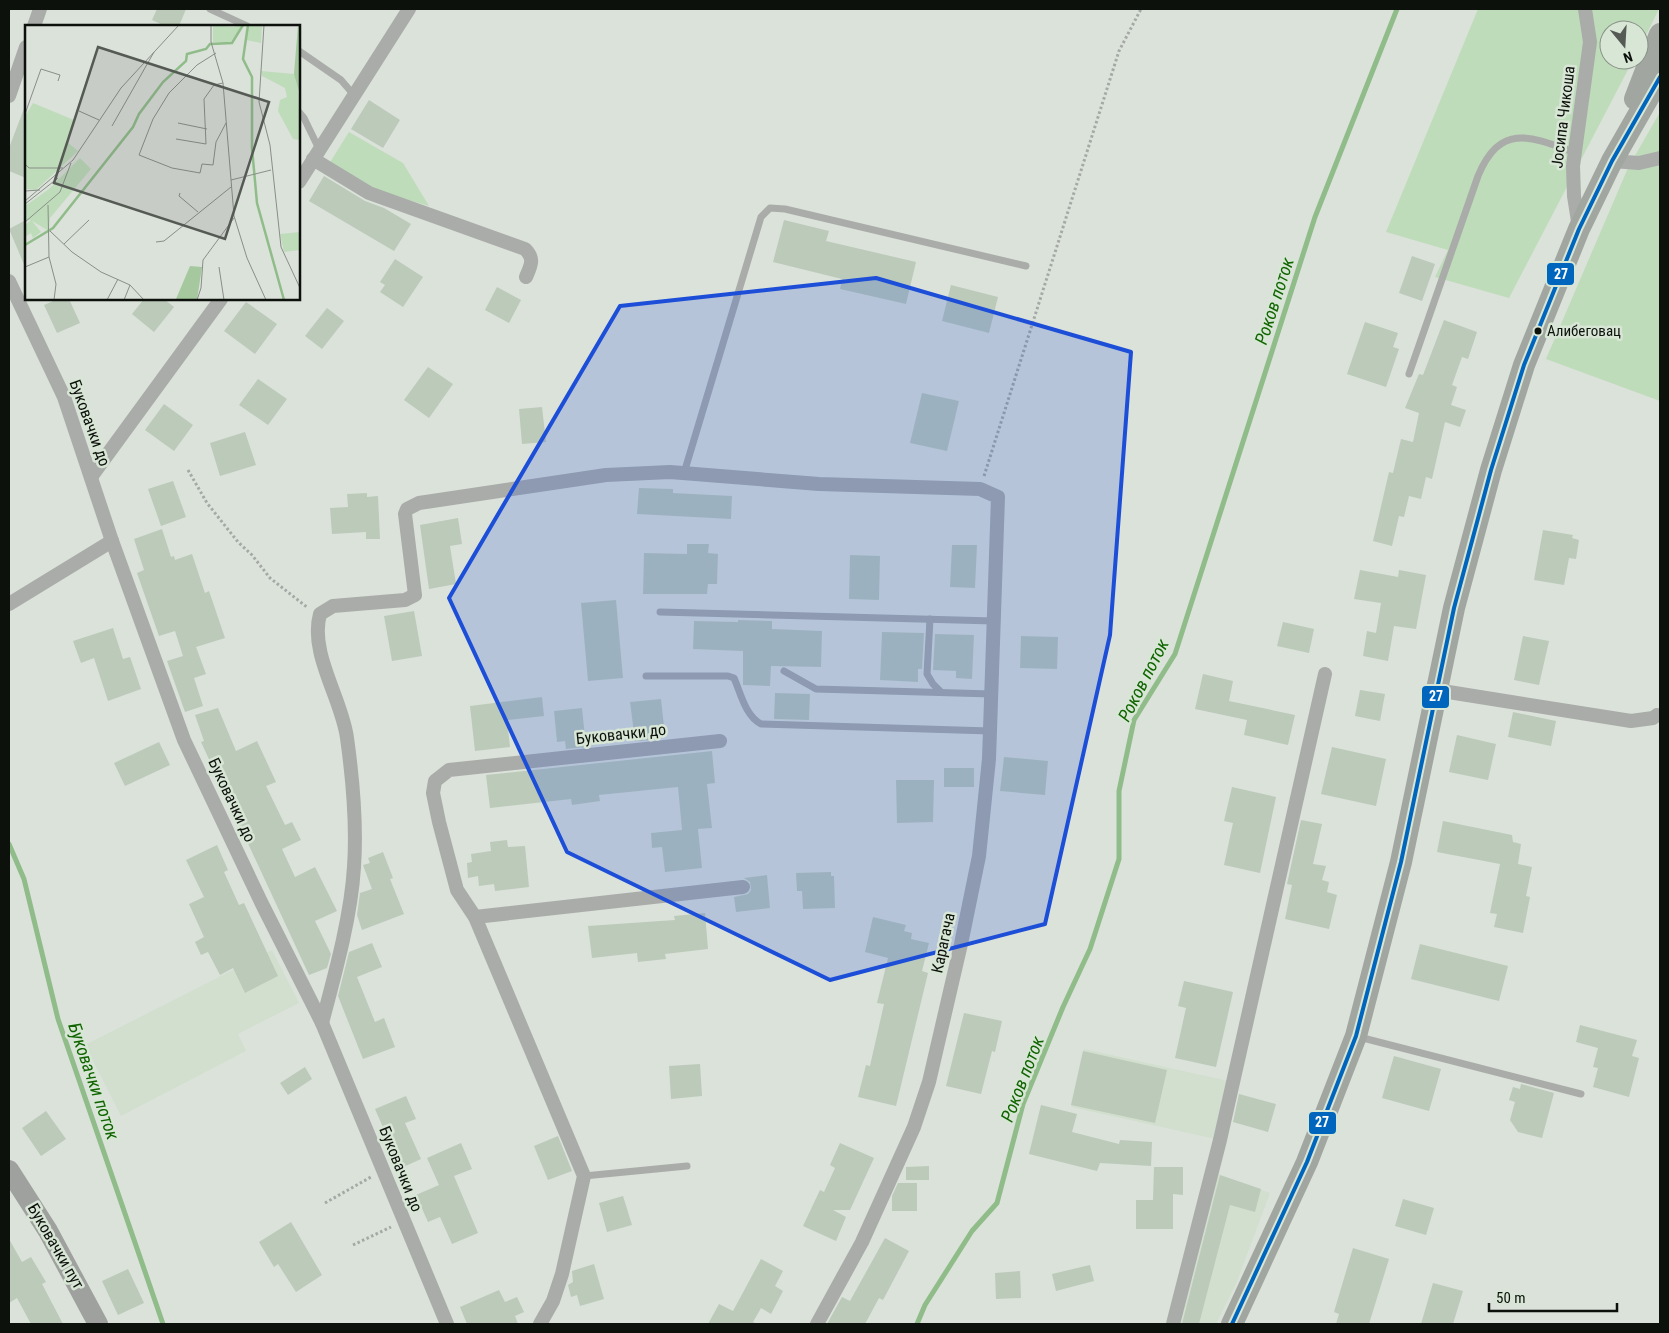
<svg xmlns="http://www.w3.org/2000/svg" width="1669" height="1333" font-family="'Roboto Condensed',sans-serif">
	<rect width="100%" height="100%" fill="#dbe2da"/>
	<g fill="#d2dfcf">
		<polygon points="272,950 299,1003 238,1034 246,1051 121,1116 85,1045"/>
		<polygon points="1084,1049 1233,1082 1220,1140 1071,1107"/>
		<polygon points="1218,1174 1270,1193 1236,1284 1216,1324 1179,1324"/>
	</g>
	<g fill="#bedcba">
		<polygon points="1478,9 1659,9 1639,49 1639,30 1609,30 1609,60 1633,60 1509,298 1435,277 1448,250 1386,232"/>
		<polygon points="1660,112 1660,401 1546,359 1628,168"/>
		<polygon points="349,132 403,163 429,206 371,189 329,164"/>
	</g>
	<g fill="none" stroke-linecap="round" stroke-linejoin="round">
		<g stroke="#90bc8a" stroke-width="5">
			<polyline points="9,844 24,879 58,1019 163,1324"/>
			<polyline points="917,1324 925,1305 972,1231 997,1203 1023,1104 1063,1007 1090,949 1119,859 1119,791 1134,720 1175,654 1315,217 1397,9"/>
		</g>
	</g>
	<g fill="#bccaba">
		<polygon points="157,9 186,9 179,26 165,26 152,20"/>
		<polygon points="369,100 400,120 383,148 351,129"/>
		<polygon points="25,106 26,106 26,178 9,171 9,148"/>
		<polygon points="324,176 365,201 384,208 411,224 394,251 309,201"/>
		<polygon points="26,220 26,269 9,229"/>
		<polygon points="784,220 829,231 826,241 916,262 906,304 840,289 842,279 773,262"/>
		<polygon points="1412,256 1435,264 1422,301 1399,293"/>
		<polygon points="395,259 423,277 403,307 380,292 385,285 380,282"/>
		<polygon points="951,285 998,297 989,333 942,321"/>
		<polygon points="497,287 521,300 509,323 485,310"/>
		<polygon points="58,299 69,299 80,323 57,333 44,305"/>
		<polygon points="144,299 164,299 174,307 154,332 132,314"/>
		<polygon points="246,302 277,324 255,354 224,331"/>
		<polygon points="327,308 344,321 322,349 305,336"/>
		<polygon points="1444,320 1477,332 1468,359 1462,357 1452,385 1457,387 1451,405 1466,410 1460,427 1445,422 1432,479 1426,477 1421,499 1409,496 1404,517 1399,516 1392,546 1373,541 1389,472 1393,473 1401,439 1413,442 1419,413 1405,408 1419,374 1423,375"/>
		<polygon points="1365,322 1398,333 1393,347 1399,349 1386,387 1347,374"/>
		<polygon points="428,367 453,384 429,418 404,400"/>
		<polygon points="258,379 287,399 268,425 239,405"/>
		<polygon points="922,393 959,401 947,451 910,443"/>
		<polygon points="164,404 193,425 174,451 145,430"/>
		<polygon points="542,407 546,442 522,444 519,409"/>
		<polygon points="245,432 256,465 220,476 210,443"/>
		<polygon points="173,481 186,517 161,526 148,489"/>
		<polygon points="639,488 673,489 673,493 732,496 731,519 637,514"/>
		<polygon points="367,493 367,497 378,496 380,539 366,539 366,532 332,534 330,508 348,507 347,494"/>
		<polygon points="458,518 462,544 450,546 456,584 429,589 420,525"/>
		<polygon points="162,529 171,557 174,556 175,560 192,554 205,593 209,591 225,638 196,647 206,674 194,678 203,706 185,712 167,661 183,656 175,631 159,636 137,573 144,570 134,539"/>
		<polygon points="1543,530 1573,535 1572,538 1579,540 1576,559 1569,558 1564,585 1534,580"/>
		<polygon points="687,544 709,544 708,553 718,554 717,584 708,584 707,594 643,594 644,553 687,554"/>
		<polygon points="952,545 977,545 975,588 950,587"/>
		<polygon points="850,555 880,556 879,600 849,599"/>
		<polygon points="1360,570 1398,577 1399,570 1426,575 1416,629 1394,626 1388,661 1363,656 1367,631 1376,633 1381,603 1354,599"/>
		<polygon points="616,600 623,678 588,681 581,603"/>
		<polygon points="414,611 422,656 392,661 384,616"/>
		<polygon points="738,620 772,621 772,629 822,631 821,667 771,666 770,686 743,685 743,651 693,649 694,621 738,622"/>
		<polygon points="1283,622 1314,629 1309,653 1277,646"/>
		<polygon points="113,628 123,659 130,657 141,689 108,701 94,658 81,663 73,641"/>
		<polygon points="882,632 924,633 922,669 918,669 918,682 880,680"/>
		<polygon points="935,634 974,635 972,679 956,678 956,671 933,670"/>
		<polygon points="1021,636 1058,637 1057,669 1020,668"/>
		<polygon points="1523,636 1549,641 1539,685 1514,680"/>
		<polygon points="1203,674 1233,681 1229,701 1295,715 1288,745 1244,735 1247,720 1195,709"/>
		<polygon points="1360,690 1385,694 1380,721 1355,716"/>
		<polygon points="775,693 810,694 809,720 774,719"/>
		<polygon points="542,697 544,716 507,720 510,747 475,751 470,706"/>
		<polygon points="661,699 664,726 651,727 652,740 635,741 630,702"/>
		<polygon points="218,708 236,751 257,741 276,782 266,786 285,825 292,822 301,840 282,849 295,877 315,867 337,911 315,921 331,954 327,968 309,975 201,742 204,741 195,715"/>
		<polygon points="582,708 586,747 566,749 565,741 557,742 554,711"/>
		<polygon points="1513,712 1556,721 1551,746 1508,737"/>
		<polygon points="1457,735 1496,744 1488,780 1449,772"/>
		<polygon points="159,742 170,765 125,786 114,763"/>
		<polygon points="1332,747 1386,759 1376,806 1321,794"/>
		<polygon points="712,751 715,783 707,784 712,828 698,829 702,868 665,872 662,847 652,848 651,833 682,830 678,787 599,795 600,801 572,805 571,799 490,808 486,775"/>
		<polygon points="1004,757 1048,761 1045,795 1000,791"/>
		<rect x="944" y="768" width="30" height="19"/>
		<polygon points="896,780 934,780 933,822 897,823"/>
		<polygon points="1232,787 1276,797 1260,873 1224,865 1233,823 1224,821"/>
		<polygon points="1301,820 1322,824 1313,864 1326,866 1322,880 1329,882 1327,892 1337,895 1329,929 1285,919 1292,885 1287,884"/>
		<polygon points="1443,821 1512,835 1513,842 1521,844 1518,864 1532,867 1526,896 1530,897 1523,933 1494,927 1497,914 1490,913 1500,864 1437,852"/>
		<polygon points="507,840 508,847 525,846 529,887 495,891 494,884 479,886 478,876 468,878 467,863 472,862 471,854 491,851 490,842"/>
		<polygon points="217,845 228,870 224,872 239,905 244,903 278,976 245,993 233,968 220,975 208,952 201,955 195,942 204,937 189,904 204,897 186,860"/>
		<polygon points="383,852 393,878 390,879 404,914 362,930 357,915 360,893 372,889 363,865 370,863 368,858"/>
		<polygon points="831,872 831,876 834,876 835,908 803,909 802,891 797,891 796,873"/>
		<polygon points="767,875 770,908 736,912 734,897 748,894 751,890 750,882 744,878"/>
		<polygon points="705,913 708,949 665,954 666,959 638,962 637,953 592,958 588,926 675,920 674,916"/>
		<polygon points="873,917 906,925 904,931 912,933 911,939 929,943 922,971 928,973 896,1106 858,1097 866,1065 870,1066 884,1004 877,1003 888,958 865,952"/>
		<polygon points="372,943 382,967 357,977 375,1022 384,1018 395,1047 363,1059 338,996 349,952"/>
		<polygon points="1420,944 1508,966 1499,1001 1411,979"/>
		<polygon points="1184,981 1233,992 1216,1067 1175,1058 1186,1008 1178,1006"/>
		<polygon points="964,1013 1002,1021 995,1052 992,1051 981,1094 946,1086"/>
		<polygon points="1580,1025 1637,1040 1632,1056 1639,1058 1629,1097 1593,1087 1598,1068 1593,1067 1598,1048 1576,1042"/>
		<polygon points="1083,1051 1167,1070 1155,1123 1071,1105"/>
		<polygon points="1394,1056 1441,1069 1429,1111 1382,1098"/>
		<polygon points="700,1064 702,1096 671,1099 669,1066"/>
		<polygon points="305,1067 312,1079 288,1095 280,1083"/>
		<polygon points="1521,1084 1554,1093 1542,1138 1518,1132 1510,1120 1515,1102 1509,1100 1513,1087 1520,1089"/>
		<polygon points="1239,1094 1276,1104 1268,1132 1233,1122"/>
		<polygon points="406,1096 416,1119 405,1123 421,1159 401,1168 375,1109"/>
		<polygon points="1041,1105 1077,1114 1072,1132 1119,1144 1120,1140 1152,1142 1151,1166 1100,1163 1097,1171 1029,1154"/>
		<polygon points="46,1111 66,1139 41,1156 22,1128"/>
		<polygon points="558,1136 572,1171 548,1180 534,1146"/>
		<polygon points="461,1143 472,1169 454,1176 478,1233 452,1244 440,1217 428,1222 416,1195 439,1185 427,1158"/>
		<polygon points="840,1143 874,1158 850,1210 833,1210 846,1217 836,1241 803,1226 820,1190 824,1192 835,1168 830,1165"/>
		<polygon points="929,1166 929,1180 906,1180 906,1167"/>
		<polygon points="1154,1167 1183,1167 1183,1195 1173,1194 1173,1229 1136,1229 1136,1200 1153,1200"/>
		<polygon points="1220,1175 1261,1189 1255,1212 1230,1205 1199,1324 1182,1324"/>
		<polygon points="898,1183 917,1183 917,1211 892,1211 892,1196"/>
		<polygon points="623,1196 632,1225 607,1232 599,1203"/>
		<polygon points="1403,1199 1434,1208 1426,1235 1395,1226"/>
		<polygon points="291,1222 322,1275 296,1292 278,1264 274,1267 259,1242"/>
		<polygon points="885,1238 909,1251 883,1300 879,1298 865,1324 827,1324 842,1297 850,1301"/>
		<polygon points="9,1239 22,1262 31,1257 46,1282 42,1284 63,1324 31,1324 17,1298 9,1303"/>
		<polygon points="1353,1248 1389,1259 1369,1324 1336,1324 1339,1314 1334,1312"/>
		<polygon points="761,1259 783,1271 775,1286 783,1291 771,1314 761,1308 753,1322 757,1324 708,1324 719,1304 733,1311"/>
		<polygon points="594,1264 604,1299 580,1306 577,1295 571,1297 568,1285 573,1282 572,1271"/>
		<polygon points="1090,1265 1094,1281 1056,1291 1052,1274"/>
		<polygon points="128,1269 144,1303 118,1315 102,1281"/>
		<polygon points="1020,1271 1021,1298 996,1299 995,1273"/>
		<polygon points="1433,1283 1463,1291 1453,1324 1421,1324"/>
		<polygon points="499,1290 505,1302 517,1297 524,1312 515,1316 518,1324 467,1324 460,1307"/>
	</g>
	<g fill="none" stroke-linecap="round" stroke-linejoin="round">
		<g stroke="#a5a9a5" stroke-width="3" stroke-dasharray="2.5 2.5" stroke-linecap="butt">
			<polyline points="188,470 207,503 238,542 252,555 270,578 308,608"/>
			<polyline points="984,476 1119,51 1141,9"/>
			<polyline points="325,1203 371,1177"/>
			<polyline points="353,1245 391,1227"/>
		</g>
		<g stroke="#aaaca9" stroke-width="7">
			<polyline points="210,9 247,26"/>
			<polyline points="299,51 341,80 354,95"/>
			<polyline points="299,112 304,118 319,149"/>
			<path d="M1409 374 1478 176C1500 124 1528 135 1573 152"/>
			<polyline points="684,473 761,217 770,208 785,209 1026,266"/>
			<polyline points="660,612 994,621"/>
			<polyline points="930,619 927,674 933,684 941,692"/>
			<polyline points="784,671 816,689 992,694"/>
			<path d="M646 676H728L734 678C741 694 745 715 761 724L990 731"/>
			<polyline points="1359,1037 1581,1094"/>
			<polyline points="584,1176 687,1166"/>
		</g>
		<g stroke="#aaaca9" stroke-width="14">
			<polyline points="34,26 40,9"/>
			<polyline points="9,96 26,47"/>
			<path d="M313 159 369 193 525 249C535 259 531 265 526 277"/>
			<polyline points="1612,161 1639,163 1660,158"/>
			<polyline points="299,182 409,9"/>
			<polyline points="1579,228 1574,196 1573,166 1590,42 1585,9"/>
			<polyline points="9,281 64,397 112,541 184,740 262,904 322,1023 447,1324"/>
			<polyline points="91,477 221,299"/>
			<polyline points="9,604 112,541"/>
			<polyline points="1436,690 1631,721 1653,718 1657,715"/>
			<polyline points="475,917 743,887"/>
			<path d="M322 1023C335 974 351 917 354 867 357 824 353 781 347 738 342 699 309 653 320 614L333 606 405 600 415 595 405 514 407 509 419 503 606 475 670 472 819 484 980 489 998 497 989 759 979 856 961 944 929 1082 914 1127 862 1242 817 1324"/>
			<polyline points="540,1324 553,1301 562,1274 584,1176 475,917 457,890 439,822 433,793 435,781 449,770 720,741"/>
			<polyline points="1173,1324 1220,1140 1325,674"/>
		</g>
		<polyline stroke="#9fa19e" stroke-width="20" points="9,1170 48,1231 98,1324"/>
		<g stroke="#a1a6a1" stroke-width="22">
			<polyline points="1635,99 1660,34"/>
			<polyline points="1232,1324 1307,1162 1356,1036 1401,862 1454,608 1491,470 1524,365 1579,229 1612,161 1660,77"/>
		</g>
		<g stroke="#d8e6d6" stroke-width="8">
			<polyline id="bus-1" points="1232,1324 1307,1162 1356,1036 1401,862 1454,608 1491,470 1524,365 1579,229 1612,161 1660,77"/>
		</g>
		<use href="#bus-1" stroke="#0065bd" stroke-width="4"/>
	</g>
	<path fill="#1d4ed8" fill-opacity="0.2" stroke="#1d4ed8" stroke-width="4" stroke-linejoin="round" d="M876 278 1131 352 1110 635 1045 924 830 980 567 852 449 598 620 306Z"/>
	<circle fill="#0d110c" stroke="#d8e6d6" stroke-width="2" cx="1538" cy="331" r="4.5"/>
	<g text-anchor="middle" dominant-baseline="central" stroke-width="5" stroke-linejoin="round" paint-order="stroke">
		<g font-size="15" fill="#0d110c" stroke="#d8e6d6" text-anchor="start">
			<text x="1547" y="331">Алибеговац</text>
		</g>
		<g font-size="16" fill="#0d110c" stroke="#d8e6d6">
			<text transform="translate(1563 117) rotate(-83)">Јосипа Чикоша</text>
			<text transform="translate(90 423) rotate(70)">Буковачки до</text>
			<text transform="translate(621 734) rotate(-6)">Буковачки до</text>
			<text transform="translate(232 800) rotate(65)">Буковачки до</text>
			<text transform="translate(943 943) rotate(-78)">Карагача</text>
			<text transform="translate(401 1169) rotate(68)">Буковачки до</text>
			<text transform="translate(56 1246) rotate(60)">Буковачки пут</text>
		</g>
		<g font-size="18" font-style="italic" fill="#106400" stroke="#d8e6d6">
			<text transform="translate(1274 301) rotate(-72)">Роков поток</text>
			<text transform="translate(1143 680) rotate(-63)">Роков поток</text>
			<text transform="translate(1022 1079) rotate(-69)">Роков поток</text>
			<text transform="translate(94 1081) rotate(71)">Буковачки поток</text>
		</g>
	</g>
	<g transform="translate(25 25)">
		<rect width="275" height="275" fill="#dbe2da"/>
		<path d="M188 0 208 2 217 0 205 18 188 17ZM224 0H237L236 18 221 15ZM236 46 269 49 273 53 275 115 268 114 253 86 255 75 262 72 260 63 237 51ZM8 78 49 95 41 116 53 126 11 165 0 164V91ZM55 133 66 144 25 193 24 206 7 196 16 207 8 213 6 208 0 212V200L6 195H0V181L24 164ZM275 207V225L259 227 255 209Z" fill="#bedcba"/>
		<path d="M273 0H275L274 66 269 49ZM165 241 177 242 172 275 151 274Z" fill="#a5c89f"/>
		<path fill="none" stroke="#90bc8a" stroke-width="2.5" d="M223 0 218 34 227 52V123L232 178 259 275M0 220 28 203 108 102 114 89 138 57 161 36 162 29 181 24 185 19 207 18 218 0"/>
		<path fill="none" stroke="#898e88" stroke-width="1" d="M186 0V17L198 58 209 191 222 233 241 275M239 0 234 77 245 120 256 222 275 263M191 28 172 40 144 68 128 94 114 130 147 143 175 148 177 139 188 140 191 117 201 98M54 86 74 95M0 89 16 44 35 50 33 56M153 98 182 104M87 101 129 27M151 114 181 119 179 74 189 60 198 58M0 139 4 143H38M206 155 246 145M0 166 15 165M155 168 154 171 173 187M0 176 48 135 96 63 154 0M0 179 33 153M23 180 24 232 31 259 29 275M0 197 35 167 46 138M25 206 47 227 76 247 105 260 119 275M131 217 139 216 206 162M39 219 64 195M0 242 24 232M194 242 199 275M82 275 93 254M99 275 105 260M172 275 176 263 178 235 209 193"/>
		<path fill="#555a54" fill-opacity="0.15" stroke="#555a54" stroke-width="2.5" d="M73 22 244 77 200 214 29 158Z"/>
		<rect width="275" height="275" fill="none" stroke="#0d110c" stroke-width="2.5"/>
	</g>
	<g stroke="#d8e6d6" stroke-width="2">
		<rect x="1546" y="262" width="29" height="24" rx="5" fill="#0065bd"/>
		<rect x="1421" y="685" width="29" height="24" rx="5" fill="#0065bd"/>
		<rect x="1308" y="1111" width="29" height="24" rx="5" fill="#0065bd"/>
	</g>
	<g font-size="14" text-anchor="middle" font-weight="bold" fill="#fff">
		<text x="1561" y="279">27</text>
		<text x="1436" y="701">27</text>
		<text x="1322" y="1127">27</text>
	</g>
	<rect width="1669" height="1333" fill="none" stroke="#0d110c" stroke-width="20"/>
	<g transform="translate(1624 45) rotate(162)"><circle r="24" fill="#d8e6d6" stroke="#879185"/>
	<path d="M0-4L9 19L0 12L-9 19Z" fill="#555a54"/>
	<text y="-8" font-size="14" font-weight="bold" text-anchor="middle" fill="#0d110c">N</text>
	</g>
	<path d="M1489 1303v8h128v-8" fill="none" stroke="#0d110c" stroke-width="2.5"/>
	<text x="1496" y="1303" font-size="15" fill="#0d110c" stroke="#d8e6d6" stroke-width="4" paint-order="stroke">50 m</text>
</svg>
